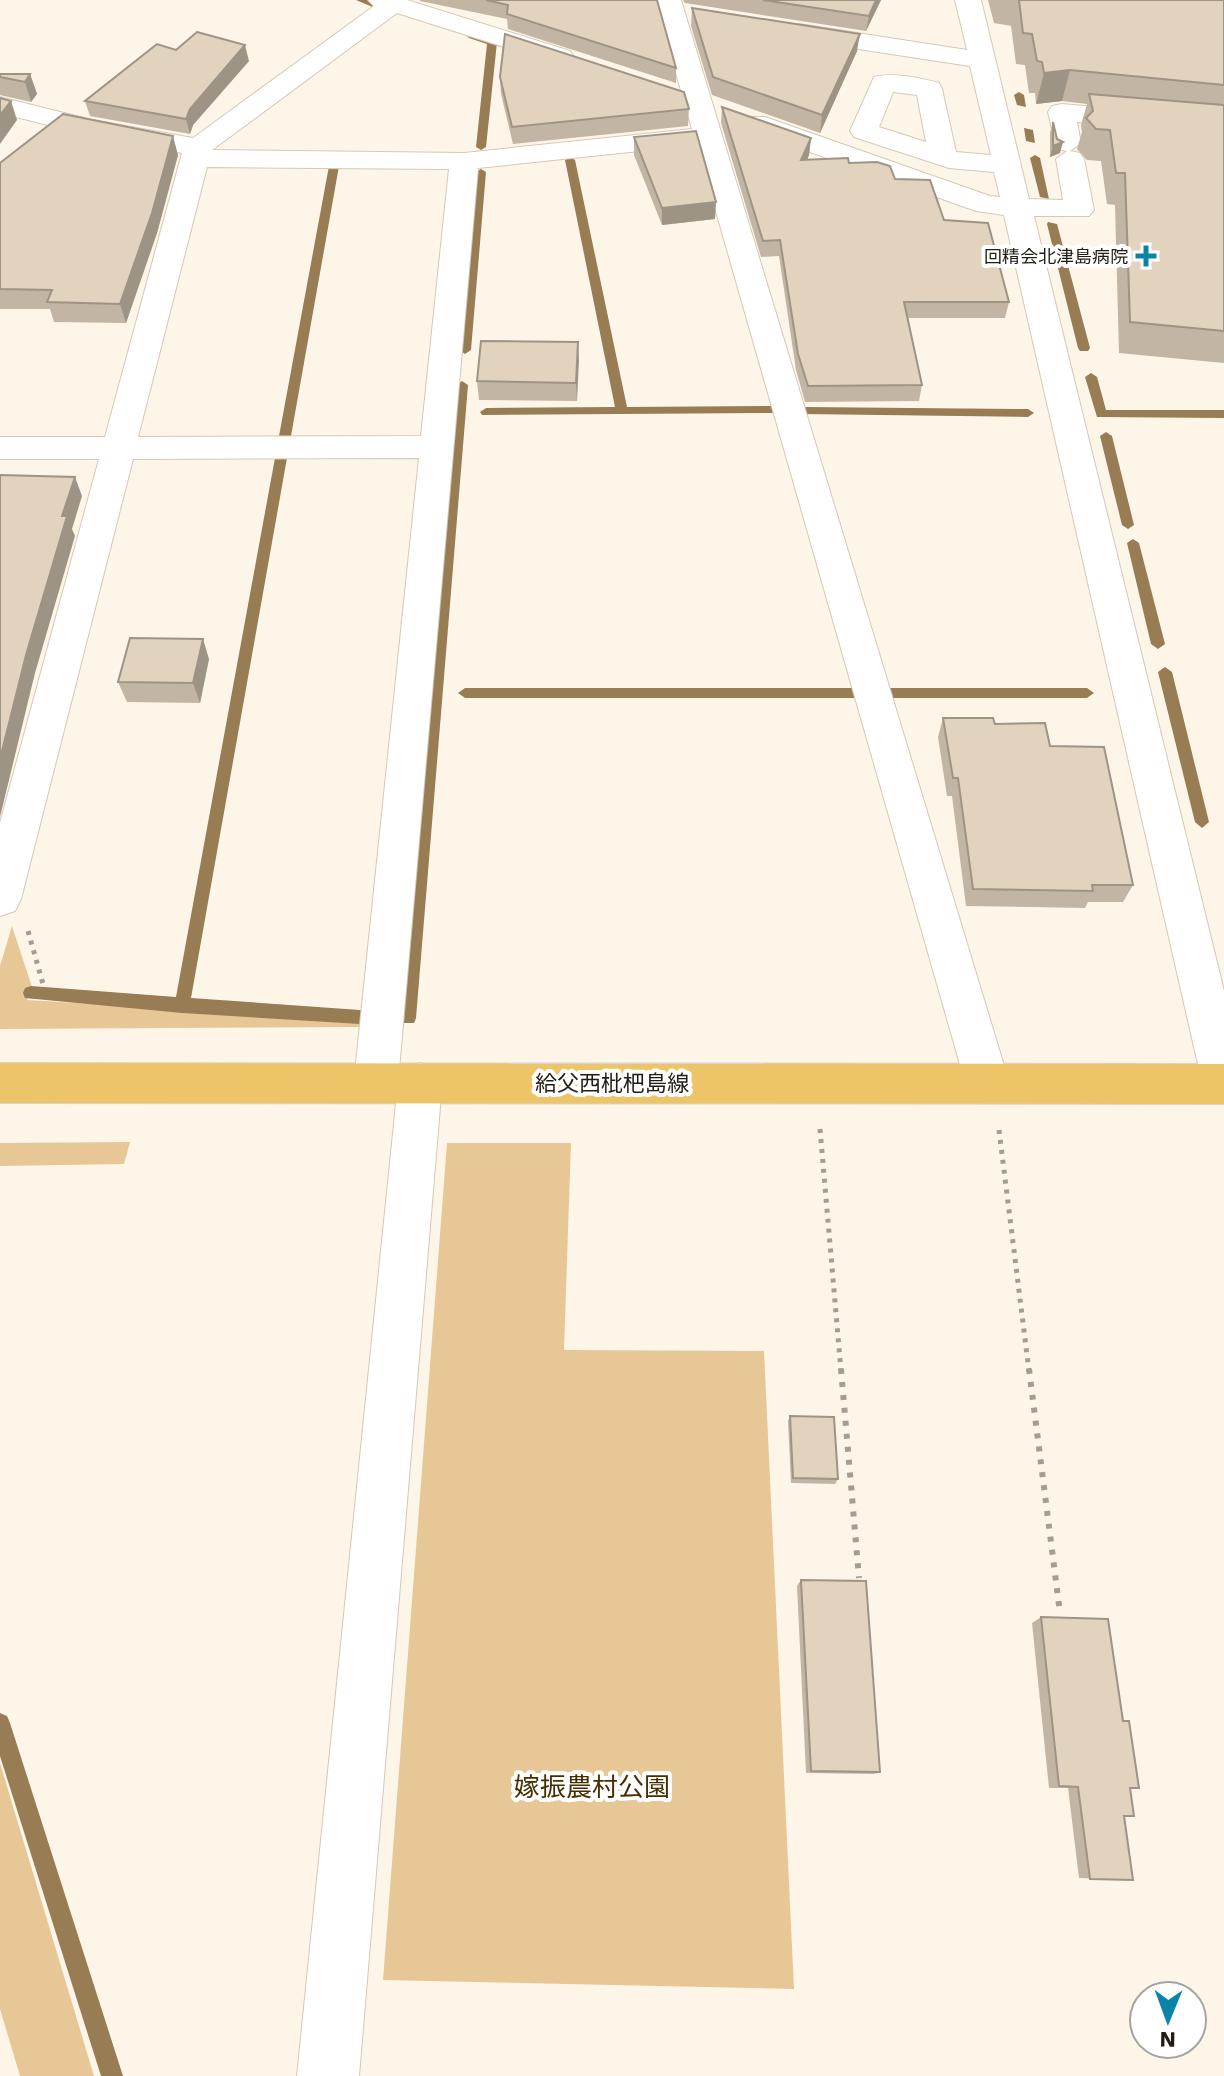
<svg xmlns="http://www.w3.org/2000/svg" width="1224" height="2076" font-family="'Work Sans','Noto Sans JP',sans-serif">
	<rect width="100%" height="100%" fill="#fef5e9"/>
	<g fill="#e8c796">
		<polygon points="12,926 32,987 27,1000 361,1020 360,1027 0,1029 0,966"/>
		<polygon points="130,1142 124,1164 0,1166 0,1143"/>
		<polygon points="447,1143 571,1143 564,1350 764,1351 794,1989 383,1980"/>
		<polygon points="0,1763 94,2076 20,2076 0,2009"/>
	</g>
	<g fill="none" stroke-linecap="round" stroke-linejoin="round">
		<g fill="#977c54" fill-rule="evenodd">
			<polygon points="356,0 370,0 380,5 375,8"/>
			<polygon points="472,33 497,42 486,147 481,150 476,147 487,44 469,38 467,36"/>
			<polygon points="1019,92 1024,95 1026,107 1017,105 1014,95"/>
			<polygon points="1024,128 1033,130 1035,143 1026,141"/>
			<polygon points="1035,155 1040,158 1049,199 1040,197 1030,158"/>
			<polygon points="570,157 575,160 627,407 773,406 777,407 777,413 482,415 480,412 486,408 615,407 565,160"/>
			<polygon points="334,163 339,166 291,436 285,440 279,436 329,166"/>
			<polygon points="481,169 486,172 471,350 465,354 459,350 476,172"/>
			<polygon points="1048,222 1057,224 1090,348 1088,351 1080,351 1078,348 1047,224"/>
			<polygon points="1091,373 1097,377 1106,410 1224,410 1224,418 1097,417 1085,377"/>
			<polygon points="462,381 468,385 416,1018 414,1023 402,1023 400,1018 456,385"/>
			<polygon points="806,407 1028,409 1034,413 1028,417 802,414 802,408"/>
			<polygon points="1106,432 1112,436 1134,525 1128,529 1122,525 1100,436"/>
			<polygon points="281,454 287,458 191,998 360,1010 366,1012 368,1017 366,1022 360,1024 182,1013 25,998 23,993 25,988 31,986 176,997 275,458"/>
			<polygon points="1133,539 1139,543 1165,644 1158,649 1151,644 1127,543"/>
			<polygon points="1165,667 1172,672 1209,822 1202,828 1195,822 1158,672"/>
			<polygon points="465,688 854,688 861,693 854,698 465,698 458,693"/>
			<polygon points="888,688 1087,688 1094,693 1087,698 888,698 881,693"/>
			<polygon points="0,1713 7,1716 10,1723 123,2076 101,2076 0,1756"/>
		</g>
		<g stroke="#d6c8b4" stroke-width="2">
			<g id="minor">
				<path d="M368 0H407L570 51 574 57 570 63 561 65 397 13 212 150 464 153 692 129 655 0H681L1009 1082 1003 1096 987 1102 971 1096 965 1082 697 145 478 168 398 1081 404 1069 420 1063 436 1069 442 1083 359 2076H297L398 1084 392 1096 376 1102 360 1096 354 1082 419 458 133 459 21 899 15 911 0 916V823L99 459H0V437H105L182 153 92 136 0 113V97L92 120 193 138 374 6ZM207 167 449 169 421 436 138 437Z"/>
				<path d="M955 0H981L1029 199 1063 200 1056 159 1067 151 1057 149 1048 112 1052 106 1062 104 1224 118V134L1077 122 1081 143 1070 151 1080 153 1084 159 1094 210 1089 216H1034L1224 991V1102L1208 1096 1202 1082 1004 215 976 211 745 129 741 123 745 117H765L990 196 1000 197 994 172 949 168 854 137 850 131 874 77C893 72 919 78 939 83L942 89 956 152 991 155 970 66 799 40 786 32 799 24 967 50ZM893 92 917 95 926 142 879 127Z"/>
			</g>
		</g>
		<g stroke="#d7d6d5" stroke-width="2">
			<polygon id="major" points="0,1063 1224,1064 1224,1104 0,1103"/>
		</g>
		<g stroke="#a49d93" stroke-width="5" stroke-dasharray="4 6" stroke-linecap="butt">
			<polyline points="28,931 43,984"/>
			<polyline points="820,1129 841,1371"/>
			<polyline points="999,1130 1029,1371"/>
		</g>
		<g stroke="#a49d93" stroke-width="6" stroke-dasharray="5 8" stroke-linecap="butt">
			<polyline points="841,1369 859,1578"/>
			<polyline points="1029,1369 1060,1613"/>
		</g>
		<use href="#minor" fill="#fff" fill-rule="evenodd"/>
		<use href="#major" fill="#eec469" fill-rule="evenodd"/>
	</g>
	<g fill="#c2b5a3">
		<polygon points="420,0 657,0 676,68 676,83 508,29 507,19 420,1"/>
		<polygon points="683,0 881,0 866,31 685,3"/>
		<polygon points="988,0 1224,0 1224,363 1119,353 1115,205 1107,204 1101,161 1087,160 1077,149 1082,132 1081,125 1087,104 1062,101 1036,104 1035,93 1029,93 1025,65 1016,64 1011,26 994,23"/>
		<polygon points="692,8 857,51 820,133 712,95 691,26"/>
		<polygon points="176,50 249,61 193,125 190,134 90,116 85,101"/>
		<polygon points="0,74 30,74 37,94 31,102 0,95"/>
		<polygon points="500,77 689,109 688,126 513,144 501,94"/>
		<polygon points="722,107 811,138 809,155 807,160 849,163 895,179 944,220 1009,302 1005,318 908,318 922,385 919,401 805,402 796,370 779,256 761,257 721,123"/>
		<polygon points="1053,122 1060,153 1050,157 1050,133"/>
		<polygon points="634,137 715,219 662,225 634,155"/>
		<polygon points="178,155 157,233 126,323 54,322 50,309 0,309 0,163"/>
		<polygon points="578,342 577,401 479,400 477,381"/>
		<polygon points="209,659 200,703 127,702 118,682"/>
		<polygon points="943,718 995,724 1050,746 1133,885 1123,902 1088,902 1085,908 966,906 952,796 947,796 938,737"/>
		<polygon points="790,1416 838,1479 835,1484 791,1483 788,1421"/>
		<polygon points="801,1580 880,1772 874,1774 806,1773 797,1586"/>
		<polygon points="1041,1617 1123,1721 1139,1788 1130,1789 1134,1816 1124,1816 1133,1880 1079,1878 1068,1788 1049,1788 1032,1623"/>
	</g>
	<g fill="#9e9485">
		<polygon points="876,0 881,0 866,31 869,16"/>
		<polygon points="860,34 857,51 820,133 822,115"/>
		<polygon points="245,45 249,61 193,125 190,134 186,119 190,109"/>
		<polygon points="1070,70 1062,101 1036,104 1044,73"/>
		<polygon points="30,74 37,94 31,102 25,82"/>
		<polygon points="11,101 17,120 0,144 0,115"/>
		<polygon points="173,136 178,155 157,233 126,323 120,304"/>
		<polygon points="811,138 809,155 800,176 801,160"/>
		<polygon points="1063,142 1060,153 1050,157 1053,146"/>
		<polygon points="716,202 715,219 662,225 662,208"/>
		<polygon points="578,342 579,360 577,401 576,383"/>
		<polygon points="75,477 82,496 72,529 75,536 35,673 0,817 0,759 62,516"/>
		<polygon points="203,639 209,659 200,703 193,683"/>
	</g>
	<g fill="#e1d3be" stroke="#9e9485" stroke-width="2">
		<polygon points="486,0 657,0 676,68 507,14 508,5"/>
		<polygon points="763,0 876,0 869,16"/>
		<polygon points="1019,0 1224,0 1224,85 1070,70 1044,73 1042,62 1037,61 1032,34 1023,33"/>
		<polygon points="692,8 860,34 822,115 713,77"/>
		<polygon points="197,32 245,45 190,109 186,119 85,101 157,44 176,50"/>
		<polygon points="505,34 684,92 689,109 512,127 500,77"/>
		<polygon points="0,74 30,74 25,82 0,77"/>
		<polygon points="1089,94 1224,105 1224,331 1130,322 1125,173 1116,173 1110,130 1096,129 1086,118 1093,111"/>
		<polygon points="0,98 11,101 0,115"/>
		<polygon points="722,107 811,138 801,160 848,158 849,163 877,162 890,166 895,179 930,180 944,220 988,223 1009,302 904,302 922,385 808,386 798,354 780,240 763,241"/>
		<polygon points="63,114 173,136 152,213 120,304 47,302 52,290 0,289 0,163"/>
		<polygon points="1053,122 1057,139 1063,142 1053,146"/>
		<polygon points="696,131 716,202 662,208 634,137"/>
		<polygon points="481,341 578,342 576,383 477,381"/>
		<polygon points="0,475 75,477 62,516 67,516 26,655 0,759"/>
		<polygon points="130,638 203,639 193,683 118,682"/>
		<polygon points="943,718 993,718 995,724 1045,723 1050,746 1104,747 1133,885 1092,885 1093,891 973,889 958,778 953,778"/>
		<polygon points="790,1416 834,1417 838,1479 793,1478"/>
		<polygon points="801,1580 866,1581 880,1772 811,1771"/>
		<polygon points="1041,1617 1108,1619 1123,1721 1129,1721 1139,1788 1130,1788 1134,1816 1124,1816 1133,1880 1090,1879 1078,1787 1059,1786"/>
	</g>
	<path fill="#0983a8" stroke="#fff" stroke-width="3" d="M1142 244h8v8h8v8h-8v8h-8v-8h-8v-8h8z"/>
	<g text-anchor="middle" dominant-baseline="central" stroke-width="8" stroke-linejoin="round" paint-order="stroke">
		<g font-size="18" fill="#201b13" stroke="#fff" text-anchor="end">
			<text x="1128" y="256">回精会北津島病院</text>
		</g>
		<g font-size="22" fill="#201b13" stroke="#fff">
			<text x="612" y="1083">給父西枇杷島線</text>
		</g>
		<g font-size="26" fill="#462e00" stroke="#fff">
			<text x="592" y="1787">嫁振農村公園</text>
		</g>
	</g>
	<g transform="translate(1168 2020) rotate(181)"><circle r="38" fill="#ffffff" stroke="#a6a4a1" stroke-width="2"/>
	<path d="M0-6L14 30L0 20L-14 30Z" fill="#0983a8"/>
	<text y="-12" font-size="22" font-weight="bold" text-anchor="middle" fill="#201b13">N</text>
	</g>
</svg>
